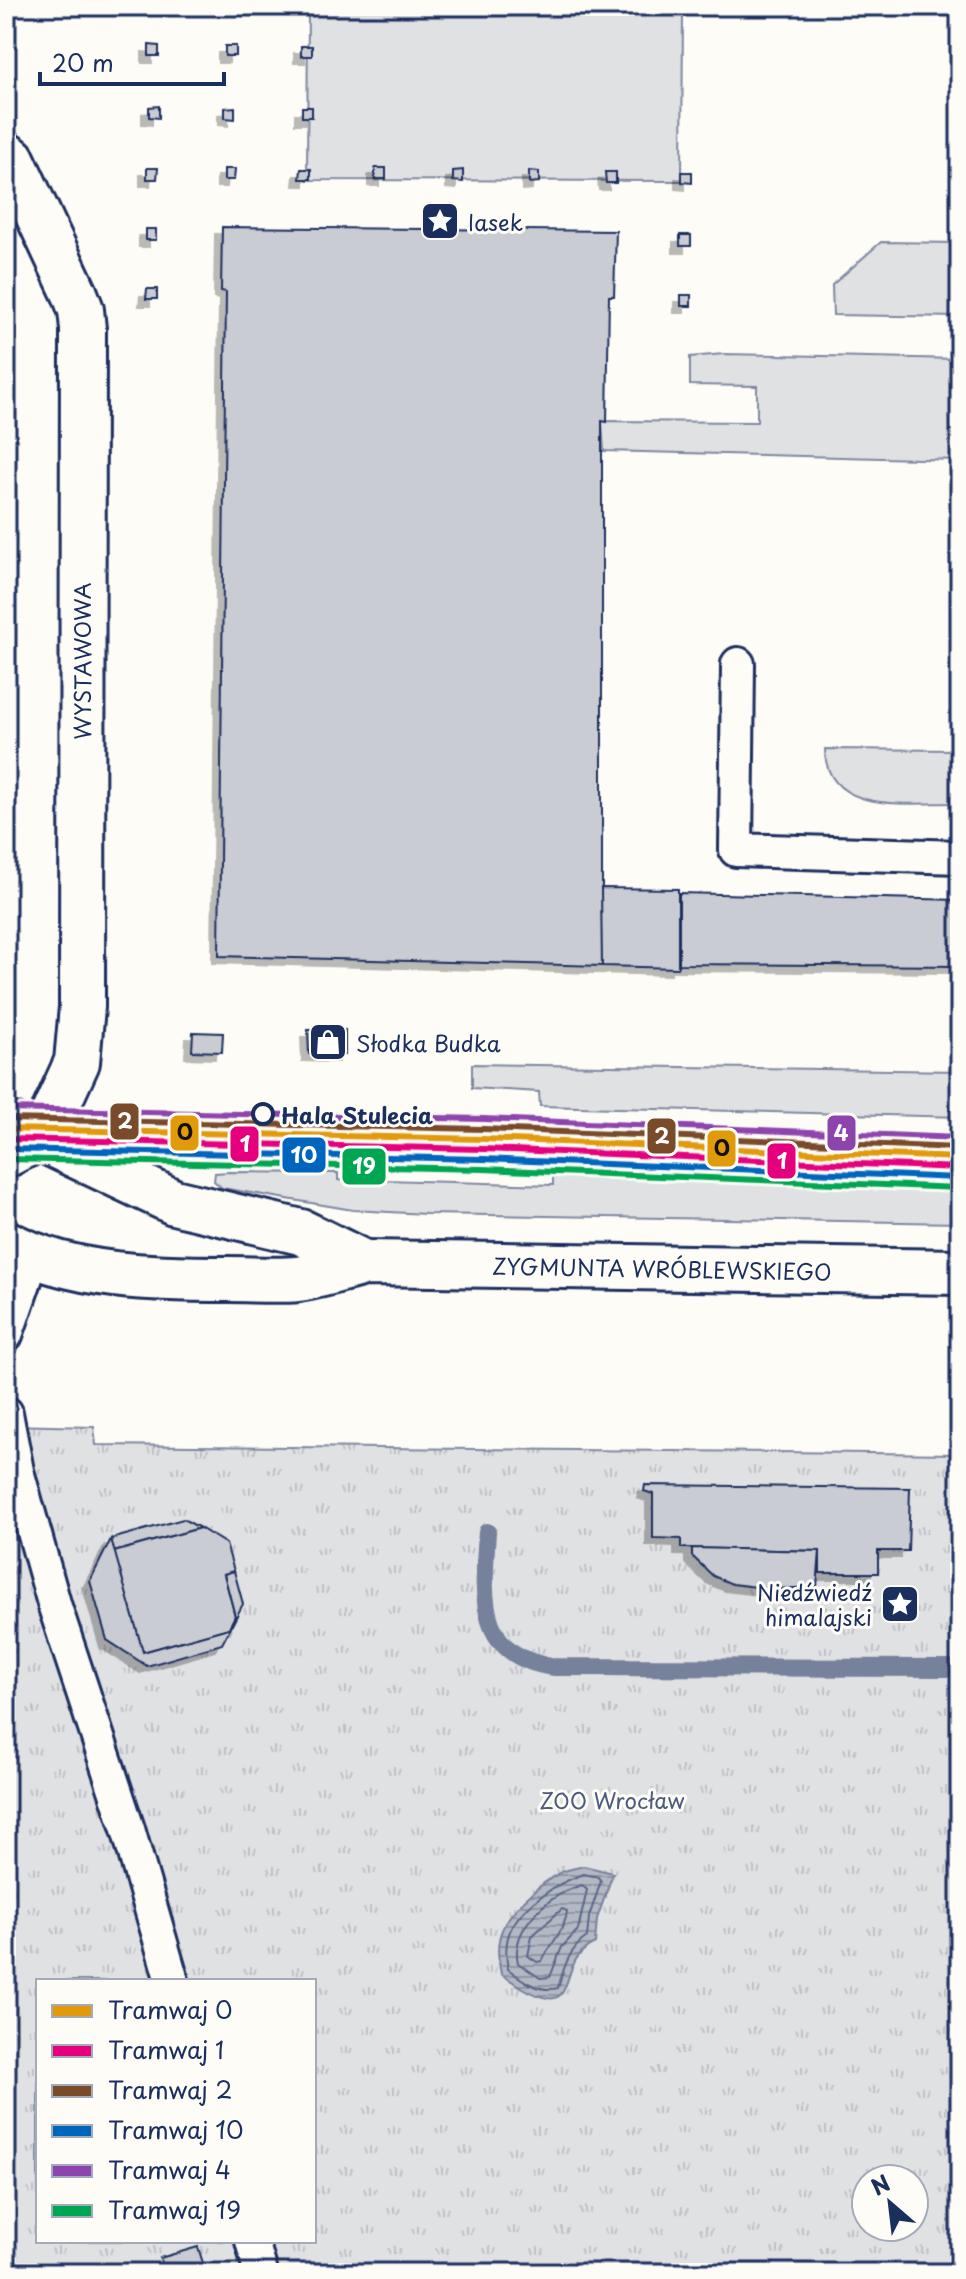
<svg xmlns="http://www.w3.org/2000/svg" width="966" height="2279" font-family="'Playpen Sans',sans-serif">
	<defs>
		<pattern id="park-tufts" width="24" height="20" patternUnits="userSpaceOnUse" patternTransform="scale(2)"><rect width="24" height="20" fill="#e0e1e3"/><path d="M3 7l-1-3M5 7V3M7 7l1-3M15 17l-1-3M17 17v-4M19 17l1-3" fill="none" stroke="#c0c1c5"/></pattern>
		<pattern id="water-rules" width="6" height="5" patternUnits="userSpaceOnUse" patternTransform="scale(2)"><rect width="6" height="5" fill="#b3b8c5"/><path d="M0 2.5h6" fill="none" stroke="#9196a3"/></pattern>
		<filter id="shadow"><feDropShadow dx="-7" dy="7" stdDeviation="0" flood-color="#0004"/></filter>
	</defs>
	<rect width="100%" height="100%" fill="#fdfcf7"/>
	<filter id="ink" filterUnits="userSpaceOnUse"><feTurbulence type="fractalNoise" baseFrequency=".0125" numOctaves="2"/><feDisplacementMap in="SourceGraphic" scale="16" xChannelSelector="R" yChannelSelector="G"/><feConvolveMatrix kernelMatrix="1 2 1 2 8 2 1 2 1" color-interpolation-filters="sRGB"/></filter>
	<g filter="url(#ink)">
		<g fill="#e0e1e3" stroke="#7e88a0" stroke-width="2">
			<polygon points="308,6 683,6 682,181 307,180"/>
			<polygon points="881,242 960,243 960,317 833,315 832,285"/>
			<polygon points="724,354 960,359 960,460 604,451 602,421 757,422 757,386 690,385 690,357"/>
			<path d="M825 749 960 750V803C913 802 825 817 825 749Z"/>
			<polygon points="472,1064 960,1071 960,1117 540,1106 539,1092 472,1088"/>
			<polygon points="553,1159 960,1171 960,1223 426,1214 353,1210 222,1188 214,1181 215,1173 229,1172 338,1173 338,1180 384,1184 385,1180 553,1185"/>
		</g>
		<path fill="url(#park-tufts)" stroke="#7e88a0" stroke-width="2" fill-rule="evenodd" d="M6 1425 94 1427 96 1445 960 1454V2273H6ZM38 1981H314V2241H38ZM866 2179H914V2227H866Z"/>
		<path fill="url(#water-rules)" stroke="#76819c" stroke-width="2" d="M584 1866 613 1873 597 1919 595 1943C548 1963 591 2036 501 1974 498 1959 496 1944 502 1930 509 1911 542 1882 560 1873 567 1869 577 1868 584 1866Z"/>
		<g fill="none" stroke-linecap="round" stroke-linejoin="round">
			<g stroke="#586687" stroke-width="2">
				<path d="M584 1874 598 1877 601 1881 589 1917 587 1937C569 1949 564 1967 558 1988 539 1993 522 1980 508 1969 506 1958 505 1948 508 1937 515 1909 558 1882 584 1874Z"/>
				<path d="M582 1885 587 1890 578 1930 562 1947 550 1977 540 1978 518 1963C510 1927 550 1894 582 1885Z"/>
				<path d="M562 1909 567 1911C566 1928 550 1945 542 1961L537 1962 528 1956 532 1936Z"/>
			</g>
			<path stroke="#76819c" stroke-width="18" d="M487 1532C483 1595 475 1657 555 1667L949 1668"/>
		</g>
		<g fill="#c9ccd3" stroke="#1b2f5e" stroke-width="2" filter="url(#shadow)">
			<polygon points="149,45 159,46 159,56 149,56"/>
			<rect x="225" y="46" width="11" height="10"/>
			<rect x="301" y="46" width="11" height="10"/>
			<polygon points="159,106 159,118 149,117 149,107"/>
			<polygon points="235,107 235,119 225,118 225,108"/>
			<rect x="302" y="107" width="10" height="10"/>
			<polygon points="147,168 158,168 157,179 147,179"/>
			<rect x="375" y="168" width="11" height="11"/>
			<polygon points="224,169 235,169 234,180 224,180"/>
			<polygon points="301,169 311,169 311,179 300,179"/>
			<polygon points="463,170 463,182 453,181 453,171"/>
			<polygon points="529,171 539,172 539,182 529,183"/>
			<polygon points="605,172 616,172 616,183 606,183"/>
			<polygon points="682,172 692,172 692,183 682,182"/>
			<polygon points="222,227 616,231 614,296 609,296 607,422 602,421 602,966 219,956 226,292 221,291"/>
			<rect x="146" y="229" width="10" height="11"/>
			<rect x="680" y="235" width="11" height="11"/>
			<polygon points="147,289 157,289 157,299 146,299"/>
			<rect x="681" y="295" width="10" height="11"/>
			<polygon points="601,888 678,889 678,968 602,966"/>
			<polygon points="679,893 960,900 960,966 679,964"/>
			<polygon points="308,1030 345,1030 345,1055 309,1054"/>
			<polygon points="193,1032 223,1033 222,1052 192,1051"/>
			<polygon points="645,1485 910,1488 908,1551 878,1551 878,1573 820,1573 820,1551 681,1548 681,1539 653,1538 653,1494 644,1491"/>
			<polygon points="183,1519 200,1528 114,1552 111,1539"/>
			<polygon points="200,1528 226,1544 234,1571 224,1574 235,1616 229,1628 143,1652 114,1552"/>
			<polygon points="111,1539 143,1652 229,1628 235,1616 224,1574 234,1571 243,1604 222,1644 147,1666 107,1640 90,1581"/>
			<polygon points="692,1548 820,1551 817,1587 773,1589 732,1584 713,1576 692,1556"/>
			<polygon points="198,2247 206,2273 164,2273 160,2258"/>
		</g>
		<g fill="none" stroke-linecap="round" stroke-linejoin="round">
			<g stroke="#1b2f5e" stroke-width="38">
				<g id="service">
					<polyline points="738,664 736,850 960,857"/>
					<polyline points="6,1335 33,1257"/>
					<polyline points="6,1413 17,1471 55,1607 128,1829 172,1981"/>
					<polyline points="252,2241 261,2273"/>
				</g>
			</g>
			<g stroke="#1b2f5e" stroke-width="50">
				<g id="secondary">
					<polyline points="6,155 12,159 75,294 81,310 83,329 82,1007 77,1062 46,1130 41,1137 6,1155"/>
					<polyline points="16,1127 174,1202 301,1232 364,1263"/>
					<path d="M6 1243C75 1278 154 1279 229 1279 252 1279 275 1281 298 1279 320 1276 342 1268 364 1263L960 1272"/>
				</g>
			</g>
			<use href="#service" stroke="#fdfcf7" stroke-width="32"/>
			<use href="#secondary" stroke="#fdfcf7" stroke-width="44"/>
			<g stroke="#fdfcf7" stroke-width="12">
				<polyline id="tram-1" points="6,1129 484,1139 960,1158"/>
			</g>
			<g stroke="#fdfcf7" stroke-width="12">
				<polyline id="tram-2" points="6,1139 484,1149 960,1168"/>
			</g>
			<g stroke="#fdfcf7" stroke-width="12">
				<polyline id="tram-3" points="6,1119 484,1129 960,1148"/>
			</g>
			<g stroke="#fdfcf7" stroke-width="12">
				<polyline id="tram-4" points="6,1149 483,1159 959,1178"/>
			</g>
			<g stroke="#fdfcf7" stroke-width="12">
				<polyline id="tram-5" points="6,1109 484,1119 960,1138"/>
			</g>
			<g stroke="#fdfcf7" stroke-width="12">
				<polyline id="tram-6" points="6,1159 483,1169 959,1188"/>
			</g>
			<use href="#tram-1" stroke="#e19a09" stroke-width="6"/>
			<use href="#tram-2" stroke="#e5007d" stroke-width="6"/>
			<use href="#tram-3" stroke="#7a4b2a" stroke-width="6"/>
			<use href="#tram-4" stroke="#0065bd" stroke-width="6"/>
			<use href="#tram-5" stroke="#8e44ad" stroke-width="6"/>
			<use href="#tram-6" stroke="#00a651" stroke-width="6"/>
		</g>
	</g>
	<defs>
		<g id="sight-square" transform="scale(2)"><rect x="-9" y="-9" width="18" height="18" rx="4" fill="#1b2f5e" stroke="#fdfcf7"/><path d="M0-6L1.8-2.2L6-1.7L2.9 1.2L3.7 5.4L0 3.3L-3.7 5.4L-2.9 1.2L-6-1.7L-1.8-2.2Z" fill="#fff"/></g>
		<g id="shop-square" transform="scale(2)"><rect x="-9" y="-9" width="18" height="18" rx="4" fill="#1b2f5e" stroke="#fdfcf7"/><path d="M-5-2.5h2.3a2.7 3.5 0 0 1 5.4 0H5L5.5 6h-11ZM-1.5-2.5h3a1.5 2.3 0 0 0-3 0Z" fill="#fff"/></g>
	</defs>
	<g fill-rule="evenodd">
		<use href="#sight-square" x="440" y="221"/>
		<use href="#shop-square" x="328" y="1042"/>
		<use href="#sight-square" x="900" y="1604"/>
	</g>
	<circle fill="#fdfcf7" stroke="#1b2f5e" stroke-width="4" cx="263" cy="1114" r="10"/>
	<g text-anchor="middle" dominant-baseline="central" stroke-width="6" stroke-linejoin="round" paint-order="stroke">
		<g font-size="22" fill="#1b2f5e" stroke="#fdfcf7" text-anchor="start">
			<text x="468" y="221">Iasek</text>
			<text x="356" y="1042">Słodka Budka</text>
			<text x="872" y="1591" text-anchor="end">Niedźwiedź<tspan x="872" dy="25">himalajski</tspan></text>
		</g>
		<g font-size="22" fill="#1b2f5e" stroke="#fdfcf7">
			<text transform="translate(81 661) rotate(-90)">WYSTAWOWA</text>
			<text transform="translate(662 1268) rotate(1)">ZYGMUNTA WRÓBLEWSKIEGO</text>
		</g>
		<g font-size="22" font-weight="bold" fill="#1b2f5e" stroke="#fdfcf7" text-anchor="start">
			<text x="281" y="1114">Hala Stulecia</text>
		</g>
		<g font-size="22" fill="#4c5c7f" stroke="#fdfcf7">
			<text x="612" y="1799">ZOO Wrocław</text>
		</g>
	</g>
	<g stroke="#fdfcf7" stroke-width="3">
		<rect x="109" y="1102" width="31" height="39" rx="8" fill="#7a4b2a"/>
		<rect x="169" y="1114" width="31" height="38" rx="8" fill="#e19a09"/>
		<rect x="826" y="1114" width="31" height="38" rx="8" fill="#8e44ad"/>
		<rect x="646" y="1117" width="31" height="38" rx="8" fill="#7a4b2a"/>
		<rect x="229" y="1125" width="31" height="38" rx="8" fill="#e5007d"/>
		<rect x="706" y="1129" width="31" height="39" rx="8" fill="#e19a09"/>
		<rect x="281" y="1136" width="46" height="38" rx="8" fill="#0065bd"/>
		<rect x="766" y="1142" width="31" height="38" rx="8" fill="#e5007d"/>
		<rect x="341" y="1147" width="46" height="39" rx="8" fill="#00a651"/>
	</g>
	<g font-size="22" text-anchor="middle" font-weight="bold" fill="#fff">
		<text x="125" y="1129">2</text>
		<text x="841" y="1141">4</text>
		<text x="662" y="1144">2</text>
		<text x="245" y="1152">1</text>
		<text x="304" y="1163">10</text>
		<text x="782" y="1169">1</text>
		<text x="364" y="1174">19</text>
	</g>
	<g font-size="22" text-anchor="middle" font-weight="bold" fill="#111">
		<text x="185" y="1140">0</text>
		<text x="722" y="1156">0</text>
	</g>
	<rect width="966" height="2279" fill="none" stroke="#fdfcf7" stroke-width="32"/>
	<rect x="16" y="16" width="934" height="2247" fill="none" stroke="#1b2f5e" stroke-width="3" filter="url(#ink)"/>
	<rect x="36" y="1979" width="280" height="264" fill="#fdfcf7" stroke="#a3aaba" stroke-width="2"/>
	<rect x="52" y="2005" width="40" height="12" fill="#e19a09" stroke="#a3aaba" stroke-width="2"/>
	<text x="108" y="2019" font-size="24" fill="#1b2f5e">Tramwaj 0</text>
	<rect x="52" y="2045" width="40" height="12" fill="#e5007d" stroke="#a3aaba" stroke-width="2"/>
	<text x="108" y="2059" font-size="24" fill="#1b2f5e">Tramwaj 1</text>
	<rect x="52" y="2085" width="40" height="12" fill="#7a4b2a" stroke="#a3aaba" stroke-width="2"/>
	<text x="108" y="2099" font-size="24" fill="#1b2f5e">Tramwaj 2</text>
	<rect x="52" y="2125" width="40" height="12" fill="#0065bd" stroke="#a3aaba" stroke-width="2"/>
	<text x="108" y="2139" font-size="24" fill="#1b2f5e">Tramwaj 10</text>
	<rect x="52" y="2165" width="40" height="12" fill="#8e44ad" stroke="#a3aaba" stroke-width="2"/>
	<text x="108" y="2179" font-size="24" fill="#1b2f5e">Tramwaj 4</text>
	<rect x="52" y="2205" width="40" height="12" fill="#00a651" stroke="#a3aaba" stroke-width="2"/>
	<text x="108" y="2219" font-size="24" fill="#1b2f5e">Tramwaj 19</text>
	<g transform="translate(890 2203) rotate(332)"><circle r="38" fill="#fdfcf7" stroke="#a3aaba" stroke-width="2"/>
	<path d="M0-6L14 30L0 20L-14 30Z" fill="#1b2f5e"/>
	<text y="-12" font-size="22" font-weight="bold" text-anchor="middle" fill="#1b2f5e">N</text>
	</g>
	<path d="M40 72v12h184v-12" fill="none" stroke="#1b2f5e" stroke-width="4"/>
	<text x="52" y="72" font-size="24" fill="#1b2f5e" stroke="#fdfcf7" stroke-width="6" paint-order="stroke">20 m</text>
</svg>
